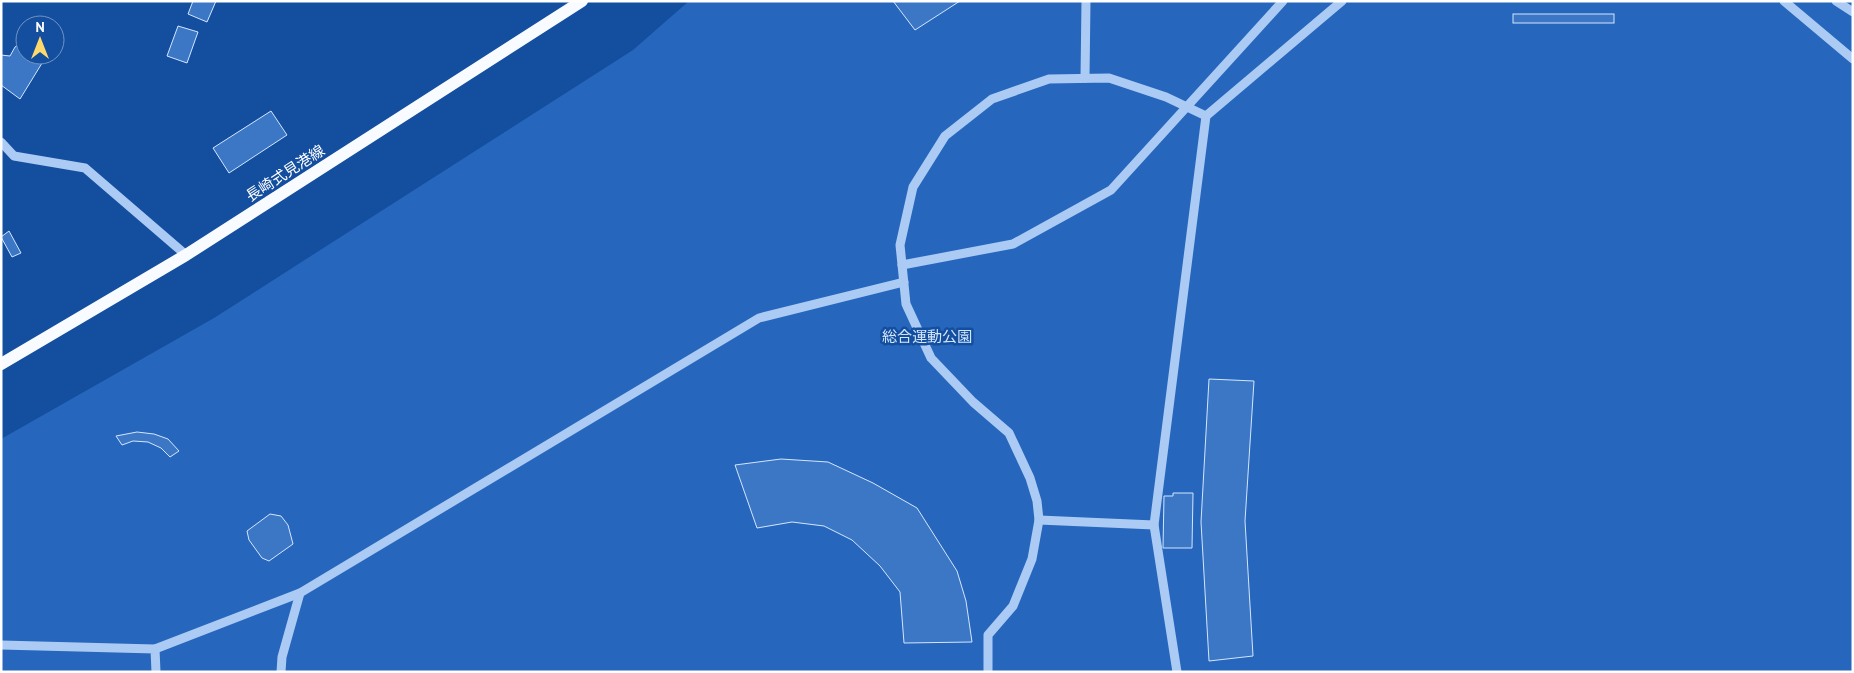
<svg xmlns="http://www.w3.org/2000/svg" width="1854" height="673" font-family="'PT Sans','Noto Sans JP',sans-serif">
	<rect width="100%" height="100%" fill="#134e9f"/>
	<polygon fill="#2667bd" points="689,1 1853,1 1853,672 1,672 1,439 214,318 633,50"/>
	<g fill="#3c77c6" stroke="#d3e6fe">
		<polygon points="193,1 216,1 207,22 188,14"/>
		<polygon points="893,1 960,1 915,30"/>
		<rect x="1513" y="14" width="101" height="9"/>
		<polygon points="178,26 198,32 187,63 167,56"/>
		<polygon points="25,40 25,55 47,55 20,99 1,85 1,55 10,56 15,47"/>
		<polygon points="271,111 287,135 229,173 213,148"/>
		<polygon points="9,231 21,253 12,257 1,237"/>
		<polygon points="1209,379 1254,381 1245,521 1253,656 1209,661 1201,522"/>
		<polygon points="137,432 154,434 168,439 179,451 170,457 161,448 148,442 133,441 122,445 116,436"/>
		<polygon points="781,459 828,462 873,483 917,508 957,571 966,601 972,642 904,643 900,592 880,566 852,540 824,526 792,522 757,528 735,465"/>
		<polygon points="1173,493 1193,493 1192,548 1163,548 1164,496 1173,496"/>
		<polygon points="270,514 281,516 288,525 293,544 269,561 262,558 249,540 247,531"/>
	</g>
	<g fill="none" stroke-linecap="round" stroke-linejoin="round">
		<g stroke="#abcbf4" stroke-width="9">
			<polyline points="1784,1 1853,59"/>
			<polyline points="1836,1 1853,12"/>
			<polyline points="1085,78 1086,1"/>
			<polyline points="1,142 14,156 85,168 186,255"/>
			<polyline points="902,265 1013,244 1111,190 1283,1"/>
			<polyline points="1039,520 1154,525"/>
			<polyline points="1,645 155,649 156,672"/>
			<polyline points="155,649 300,593 759,318 904,282"/>
			<polyline points="281,672 282,657 300,593"/>
			<polyline points="988,672 988,635 1013,606 1032,559 1039,520 1037,501 1030,478 1009,433 973,402 931,358 906,304 900,245 913,187 945,136 992,99 1049,79 1109,78 1166,97 1206,116"/>
			<polyline points="1177,672 1154,525 1206,116 1342,1"/>
		</g>
		<polyline stroke="#f8fbff" stroke-width="12" points="1,364 186,255 582,1"/>
	</g>
	<g text-anchor="middle" dominant-baseline="central" stroke-width="5" stroke-linejoin="round" paint-order="stroke">
		<g font-size="15" fill="#fff" stroke="#134e9f">
			<text transform="translate(285 173) rotate(-33)">長崎式見港線</text>
		</g>
		<g font-size="15" fill="#d3e6fe" stroke="#134e9f">
			<text x="927" y="336">総合運動公園</text>
		</g>
	</g>
	<rect width="1854" height="673" fill="none" stroke="#ffffff" stroke-width="5"/>
	<g transform="translate(40 40)"><circle r="24" fill="#134e9f" stroke="#7195c5"/>
	<path d="M0-4L9 19L0 12L-9 19Z" fill="#ffd86e"/>
	<text y="-8" font-size="14" font-weight="bold" text-anchor="middle" fill="#ffffff">N</text>
	</g>
</svg>
